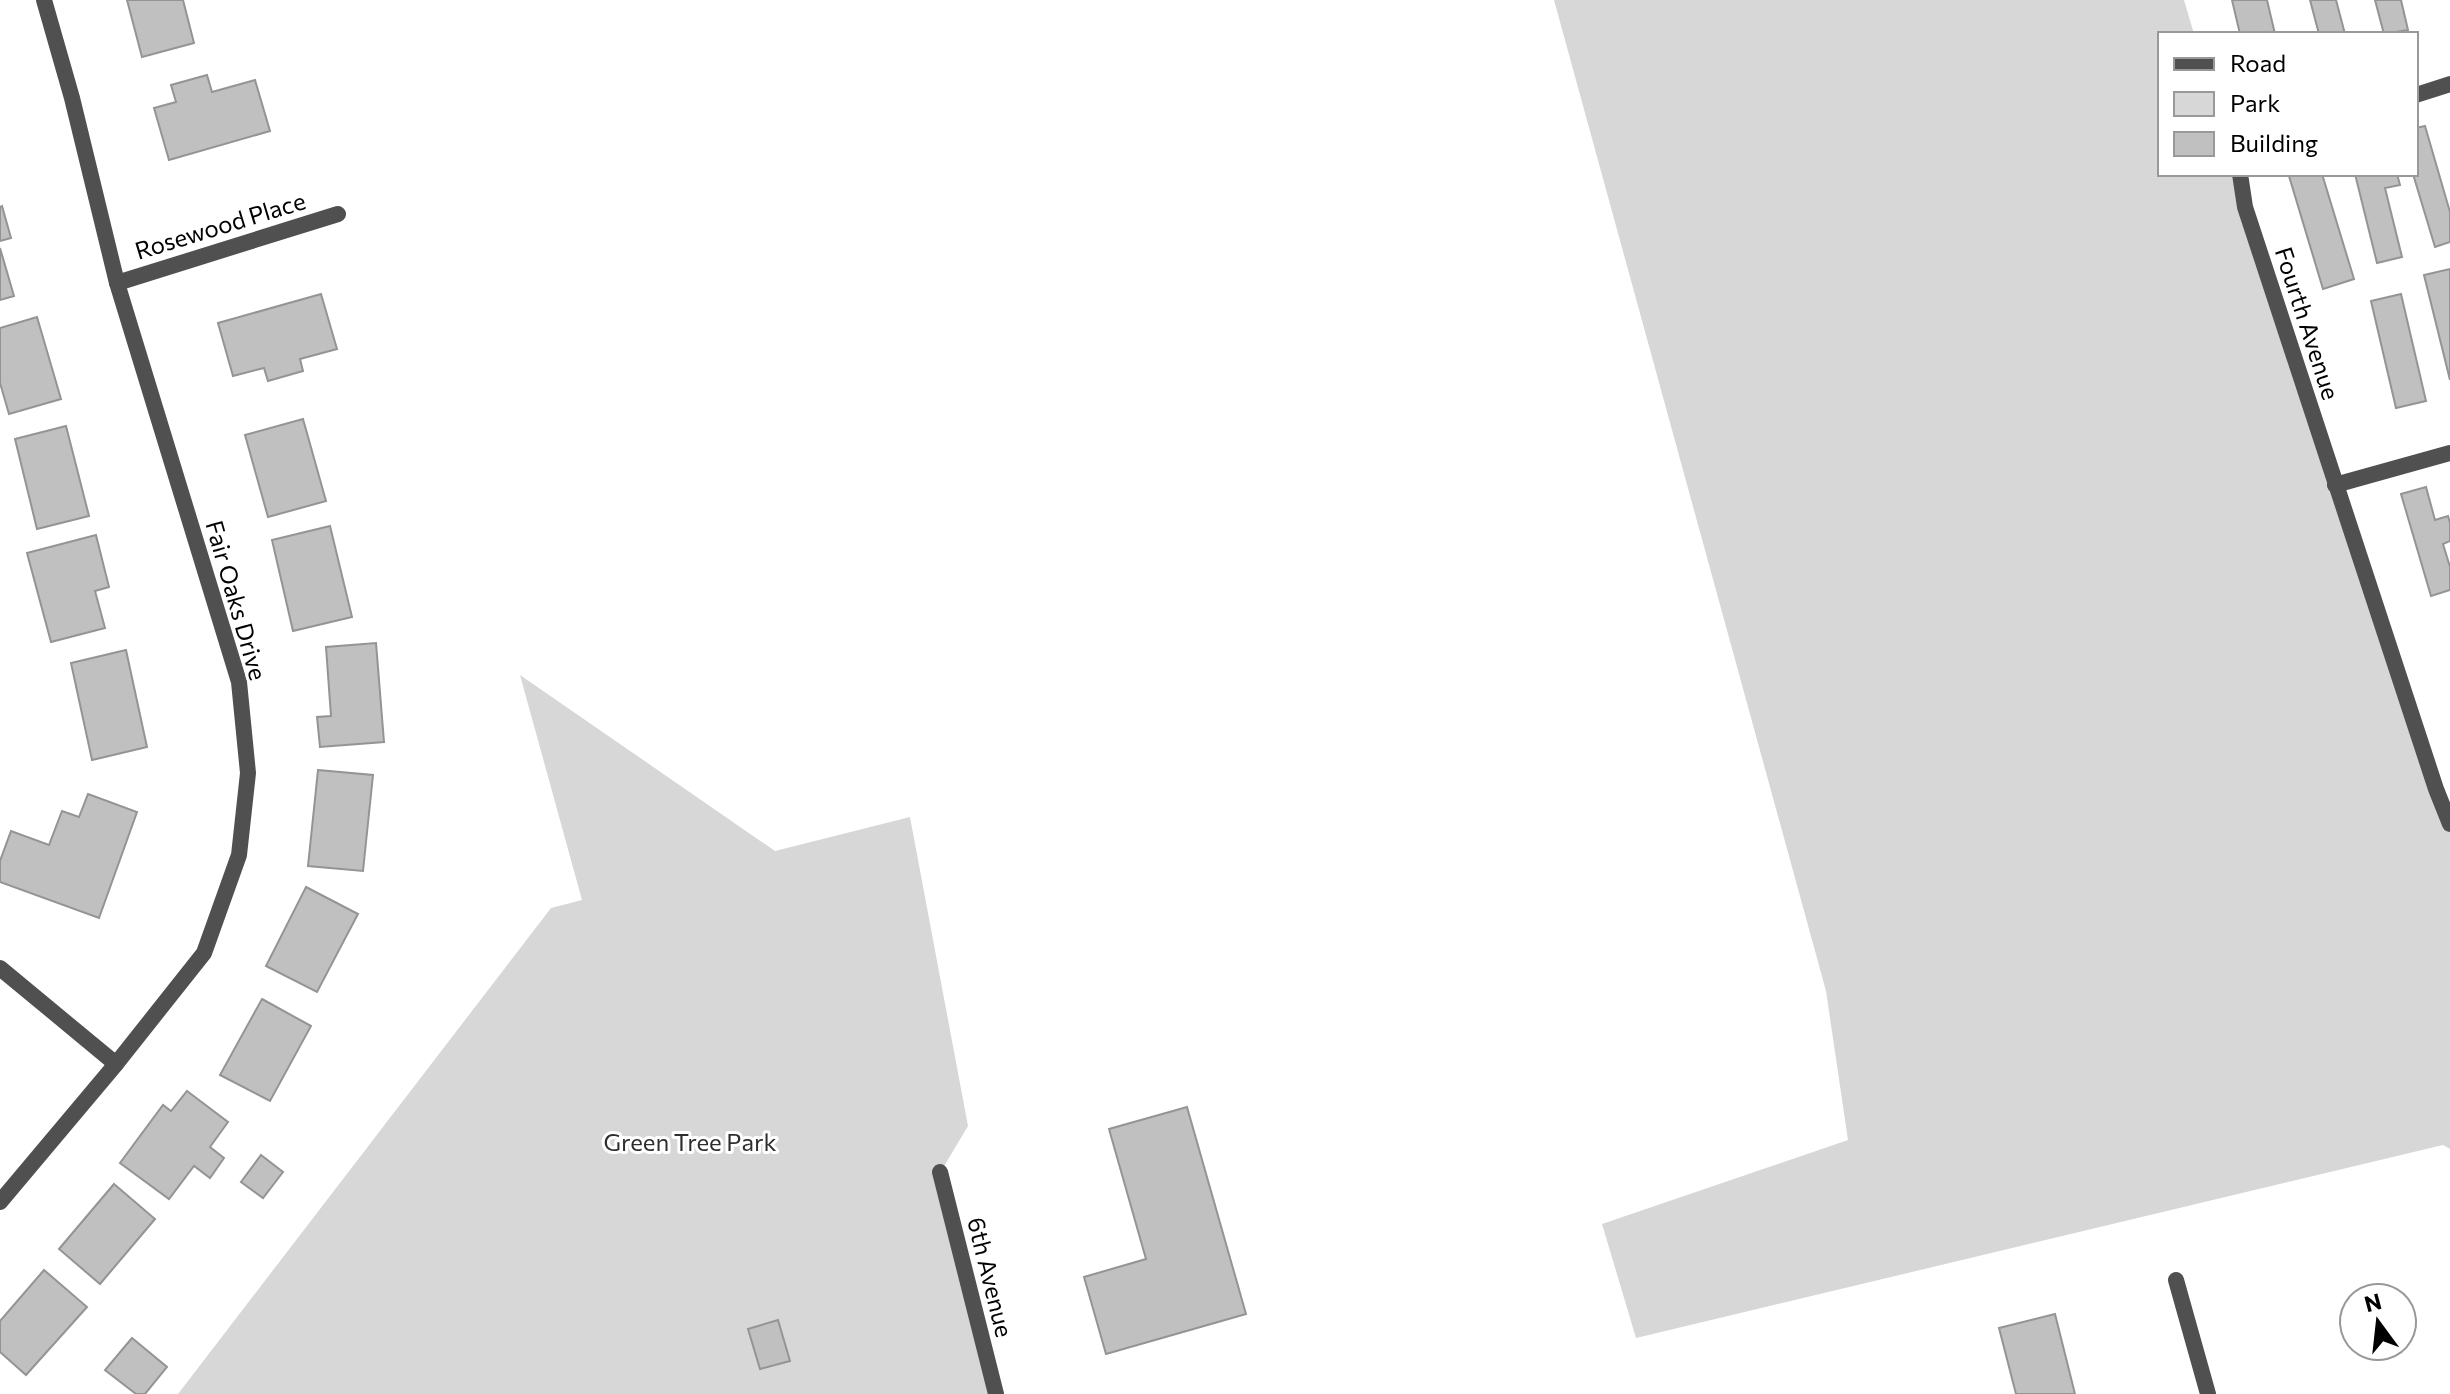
<svg xmlns="http://www.w3.org/2000/svg" width="2450" height="1394" font-family="Commissioner,sans-serif">
	<rect width="100%" height="100%" fill="#fff"/>
	<g fill="#d7d7d7">
		<polygon points="1554,0 2184,0 2194,34 2160,34 2160,174 2235,174 2450,824 2450,1149 2443,1145 1636,1338 1602,1224 1848,1140 1826,991"/>
		<polygon points="520,675 775,851 910,817 968,1126 940,1173 996,1394 178,1394 551,908 582,900"/>
	</g>
	<g fill="#c0c0c0" stroke="#949494" stroke-width="2">
		<polygon points="127,0 183,0 194,43 142,57"/>
		<polygon points="2232,0 2267,0 2275,34 2240,34"/>
		<polygon points="2310,0 2336,0 2345,34 2319,34"/>
		<polygon points="2375,0 2401,0 2408,30 2384,34"/>
		<polygon points="207,75 212,92 255,80 270,131 169,160 154,108 176,102 171,85"/>
		<polygon points="2425,126 2450,212 2450,242 2435,247 2413,174 2416,174 2416,128"/>
		<polygon points="2294,174 2322,174 2354,279 2323,289 2289,176"/>
		<polygon points="2355,174 2397,174 2400,185 2385,188 2402,257 2377,263"/>
		<polygon points="2,206 11,238 0,241 0,207"/>
		<polygon points="0,248 14,296 0,300"/>
		<polygon points="2450,269 2450,380 2424,275"/>
		<polygon points="321,294 337,349 300,359 303,371 268,381 264,368 233,376 218,323"/>
		<polygon points="2401,294 2426,401 2396,408 2371,301"/>
		<polygon points="37,317 61,399 9,414 0,383 0,328"/>
		<polygon points="303,419 326,501 268,517 245,435"/>
		<polygon points="66,426 89,516 37,529 15,439"/>
		<polygon points="2426,487 2435,520 2448,516 2450,523 2450,541 2443,544 2450,567 2450,590 2431,596 2401,494"/>
		<polygon points="330,526 352,617 293,631 272,540"/>
		<polygon points="96,535 109,587 95,591 105,628 51,642 27,553"/>
		<polygon points="376,643 384,742 320,747 317,717 331,716 326,647"/>
		<polygon points="126,650 147,747 92,760 71,663"/>
		<polygon points="318,770 373,775 363,871 308,866"/>
		<polygon points="88,794 137,812 99,918 0,882 0,861 11,831 49,845 62,811 79,817"/>
		<polygon points="306,887 358,914 317,992 266,966"/>
		<polygon points="262,999 311,1026 270,1101 220,1075"/>
		<polygon points="187,1091 228,1122 210,1147 224,1158 210,1178 194,1166 169,1199 120,1163 163,1105 171,1111"/>
		<polygon points="1187,1107 1246,1314 1106,1354 1084,1277 1146,1259 1109,1129"/>
		<polygon points="261,1155 283,1172 263,1198 241,1182"/>
		<polygon points="114,1184 155,1219 100,1284 59,1249"/>
		<polygon points="44,1270 87,1307 26,1375 0,1352 0,1321"/>
		<polygon points="2055,1314 2075,1394 2016,1394 1999,1328"/>
		<polygon points="778,1320 790,1361 760,1369 748,1329"/>
		<polygon points="132,1338 167,1367 145,1394 136,1394 105,1370"/>
	</g>
	<g fill="none" stroke-linecap="round" stroke-linejoin="round">
		<g stroke="#505050" stroke-width="16">
			<polyline points="2416,95 2450,84"/>
			<polyline points="2240,174 2245,207 2436,789 2450,824"/>
			<polyline points="117,283 338,214"/>
			<polyline points="2335,485 2450,453"/>
			<polyline points="0,968 116,1064"/>
			<polyline points="940,1172 996,1394"/>
			<polyline points="0,1202 116,1064 204,953 239,855 248,773 239,682 117,283 72,98 44,0"/>
			<polyline points="2176,1280 2208,1394"/>
		</g>
	</g>
	<g text-anchor="middle" dominant-baseline="central" stroke-width="6" stroke-linejoin="round" paint-order="stroke">
		<g font-size="24" fill="#000" stroke="#fff">
			<text transform="translate(220 225) rotate(-17)">Rosewood Place</text>
			<text transform="translate(2308 323) rotate(72)">Fourth Avenue</text>
			<text transform="translate(237 600) rotate(74)">Fair Oaks Drive</text>
			<text transform="translate(991 1277) rotate(76)">6th Avenue</text>
		</g>
		<g font-size="24" fill="#2e2e2e" stroke="#fff">
			<text x="690" y="1141">Green Tree Park</text>
		</g>
	</g>
	<rect x="2158" y="32" width="260" height="144" fill="#ffffff" stroke="#999999" stroke-width="2"/>
	<rect x="2174" y="58" width="40" height="12" fill="#505050" stroke="#999999" stroke-width="2"/>
	<text x="2230" y="72" font-size="24" fill="#000000">Road</text>
	<rect x="2174" y="92" width="40" height="24" fill="#d7d7d7" stroke="#999999" stroke-width="2"/>
	<text x="2230" y="112" font-size="24" fill="#000000">Park</text>
	<rect x="2174" y="132" width="40" height="24" fill="#c0c0c0" stroke="#999999" stroke-width="2"/>
	<text x="2230" y="152" font-size="24" fill="#000000">Building</text>
	<g transform="translate(2378 1322) rotate(345)"><circle r="38" fill="#ffffff" stroke="#999999" stroke-width="2"/>
	<path d="M0-6L14 30L0 20L-14 30Z" fill="#000000"/>
	<text y="-12" font-size="22" font-weight="bold" text-anchor="middle" fill="#000000">N</text>
	</g>
</svg>
